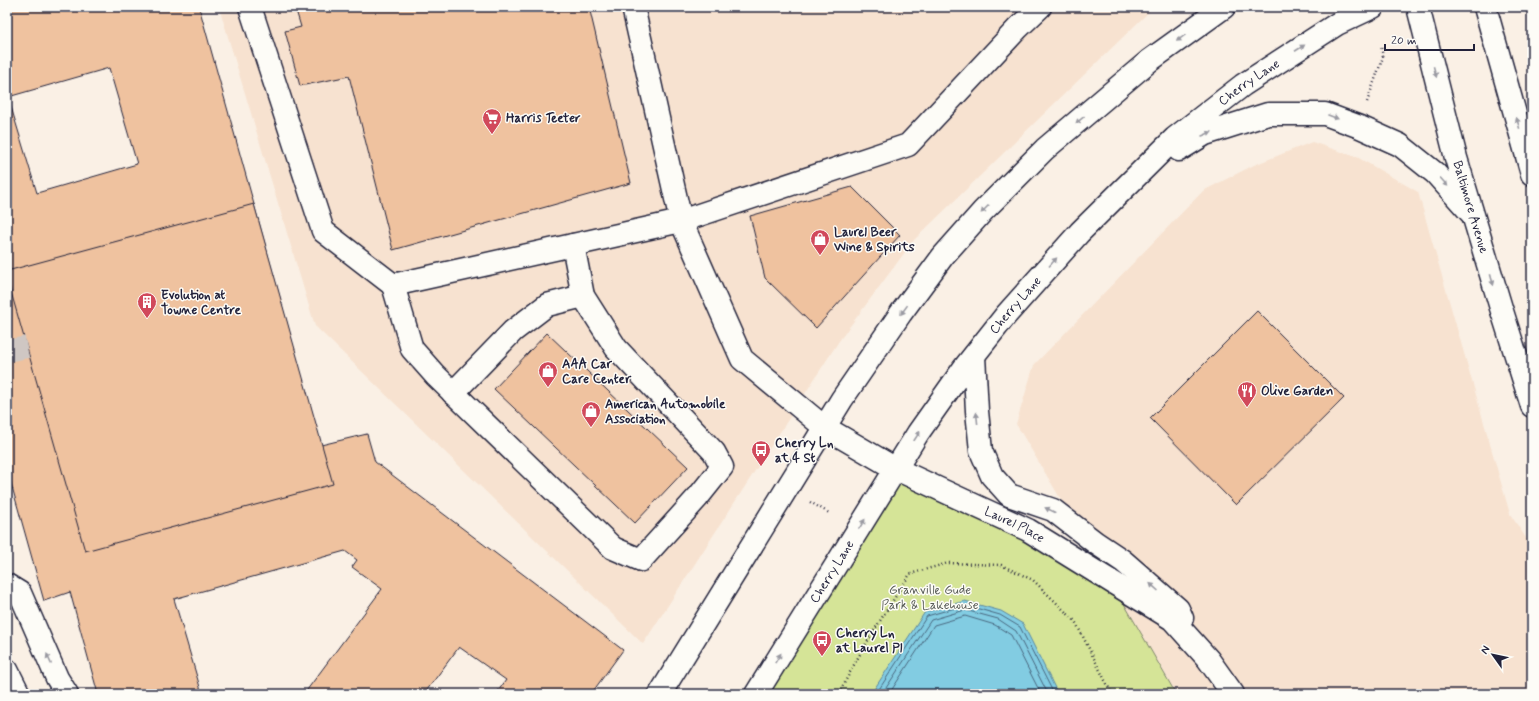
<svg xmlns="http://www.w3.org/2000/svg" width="1539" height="701" font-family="Mynerve,sans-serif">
	<rect width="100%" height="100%" fill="#faf0e5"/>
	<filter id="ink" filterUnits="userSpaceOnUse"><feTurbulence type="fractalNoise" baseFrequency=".025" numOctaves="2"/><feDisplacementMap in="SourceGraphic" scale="8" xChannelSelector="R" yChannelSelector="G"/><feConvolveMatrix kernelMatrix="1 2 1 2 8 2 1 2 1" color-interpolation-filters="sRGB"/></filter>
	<g filter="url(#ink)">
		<g fill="#f7e2d0">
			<polygon points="219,7 1154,7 914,240 839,341 643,644 315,326"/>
			<polygon points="1312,142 1357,157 1418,192 1510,514 1532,547 1532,694 1177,694 1016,424 1034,365 1203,191 1254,165"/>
		</g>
		<polygon fill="#d5e497" stroke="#7c8369" points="896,469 1111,581 1176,694 745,694 840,559"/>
		<polygon fill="#82cce2" stroke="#5c889f" points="965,601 1001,611 1023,624 1058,694 871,694 925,612"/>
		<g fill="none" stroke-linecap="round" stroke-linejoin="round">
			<g stroke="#48667e" stroke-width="1">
				<polyline points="876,694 927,616 965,605 1000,615 1020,627 1054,694"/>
				<polyline points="882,694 931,620 965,610 998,619 1016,631 1048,694"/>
				<polyline points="889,694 934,625 965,616 995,625 1011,635 1041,694"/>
			</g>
		</g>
		<g fill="#efc29f" stroke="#22223b" fill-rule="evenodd">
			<path d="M7 7H199L321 445 367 434 375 462 623 650 591 694H496L506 680 459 647 424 694H304L382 589 352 567 357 560 345 551 174 599 202 694H98L70 592 44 601 7 469ZM109 68 137 164 37 193 8 97Z"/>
			<polygon points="295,7 589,7 631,183 393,250 349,76 300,86 285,31 301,27"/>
			<polygon points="852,187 900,235 816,328 765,278 750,216"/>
			<polygon points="254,204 333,484 85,551 7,278 7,271"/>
			<polygon points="1257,311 1344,398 1236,505 1150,418"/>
			<polygon points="547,333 688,467 635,523 494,389"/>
		</g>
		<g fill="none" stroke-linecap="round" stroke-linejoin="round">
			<polyline stroke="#cfc7c3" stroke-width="22" stroke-dasharray="22 11" stroke-linecap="butt" points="7,351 27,347"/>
			<g stroke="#22223b" stroke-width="25">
				<g id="minor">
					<polyline points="250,7 323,231 393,285 681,221 908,145 1018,28 1040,7"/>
					<path id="s1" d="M633 7 681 221 742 359 824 427 896 469 1028 530 1172 619 1208 659 1233 694"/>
					<polyline points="393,285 412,349 435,375 613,548 641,560 698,497 722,467 714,452 616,348 583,296 573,245"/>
					<polyline points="974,356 977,411 981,451 992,476 1009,495 1053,510 1096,543 1123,561 1178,609 1182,618"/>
					<polyline points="453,393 513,331 547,305 583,296"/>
					<polyline points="7,585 20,593 57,678 67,694"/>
					<polyline points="7,670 19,694"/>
				</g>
			</g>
			<g stroke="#22223b" stroke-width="25">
				<g id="major">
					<path id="s2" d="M1418 7 1456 158 1501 308 1532 406"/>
					<polyline points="1485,7 1532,174"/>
					<polyline points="1179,150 1205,134 1268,114 1325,114 1360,127 1400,145 1435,173 1470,212"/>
					<polyline points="660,694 842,399 901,313 943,256 983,211 1045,149 1149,61 1224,7"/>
					<path id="s3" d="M756 694 918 433 964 368 1006 315 1080 232 1175 138 1243 85 1337 24 1373 7"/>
				</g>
			</g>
			<g stroke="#22223b" stroke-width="2.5" stroke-dasharray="1 3" stroke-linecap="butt">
				<polyline points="1367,102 1383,57 1381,46"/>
				<polyline points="810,502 829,513"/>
				<path d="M839 694C859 652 885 613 910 574L948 563 1001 565 1033 580 1075 621 1112 694"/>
			</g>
			<use href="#minor" stroke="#fdfcf7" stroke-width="22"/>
			<use href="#major" stroke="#fdfcf7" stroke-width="22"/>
		</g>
		<defs><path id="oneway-solid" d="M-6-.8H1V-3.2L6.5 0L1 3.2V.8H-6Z"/></defs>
		<g fill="#9a9aa2">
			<use href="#oneway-solid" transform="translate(1181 38) rotate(144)"/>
			<use href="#oneway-solid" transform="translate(1300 48) rotate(-33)"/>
			<use href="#oneway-solid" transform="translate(1435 72) rotate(75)"/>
			<use href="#oneway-solid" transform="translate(1333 117) rotate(21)"/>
			<use href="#oneway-solid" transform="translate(1080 120) rotate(140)"/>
			<use href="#oneway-solid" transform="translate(1518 123) rotate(-106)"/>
			<use href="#oneway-solid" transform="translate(1207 134) rotate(-23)"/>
			<use href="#oneway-solid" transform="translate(1444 182) rotate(48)"/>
			<use href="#oneway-solid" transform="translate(985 209) rotate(134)"/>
			<use href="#oneway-solid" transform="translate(1053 262) rotate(-48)"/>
			<use href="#oneway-solid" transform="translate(1492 280) rotate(74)"/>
			<use href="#oneway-solid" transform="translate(904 310) rotate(126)"/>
			<use href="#oneway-solid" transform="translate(977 418) rotate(-96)"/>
			<use href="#oneway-solid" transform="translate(917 436) rotate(-57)"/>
			<use href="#oneway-solid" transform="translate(1050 510) rotate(-154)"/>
			<use href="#oneway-solid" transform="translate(862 524) rotate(-58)"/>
			<use href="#oneway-solid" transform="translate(1154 587) rotate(-138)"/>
			<use href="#oneway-solid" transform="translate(778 658) rotate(-58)"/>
			<use href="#oneway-solid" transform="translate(49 659) rotate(-114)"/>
		</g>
	</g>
	<defs>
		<g id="supermarket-pin" transform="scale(1)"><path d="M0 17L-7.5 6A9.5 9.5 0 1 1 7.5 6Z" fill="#d1495b" stroke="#fdfcf7"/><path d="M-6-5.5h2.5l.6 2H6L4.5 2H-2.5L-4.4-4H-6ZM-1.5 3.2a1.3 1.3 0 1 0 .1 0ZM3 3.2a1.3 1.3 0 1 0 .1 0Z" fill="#fff"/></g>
		<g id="shop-pin" transform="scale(1)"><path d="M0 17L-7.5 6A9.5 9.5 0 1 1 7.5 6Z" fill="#d1495b" stroke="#fdfcf7"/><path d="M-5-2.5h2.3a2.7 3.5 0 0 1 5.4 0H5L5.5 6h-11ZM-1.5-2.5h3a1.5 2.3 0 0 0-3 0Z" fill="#fff"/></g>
		<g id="building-pin" transform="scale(1)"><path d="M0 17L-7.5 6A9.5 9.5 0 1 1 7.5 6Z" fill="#d1495b" stroke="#fdfcf7"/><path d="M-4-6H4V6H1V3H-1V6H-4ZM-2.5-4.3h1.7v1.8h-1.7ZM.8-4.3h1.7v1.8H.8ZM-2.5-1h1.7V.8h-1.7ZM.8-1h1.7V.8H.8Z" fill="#fff"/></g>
		<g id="restaurant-pin" transform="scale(1)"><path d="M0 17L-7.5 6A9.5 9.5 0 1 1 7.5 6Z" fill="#d1495b" stroke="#fdfcf7"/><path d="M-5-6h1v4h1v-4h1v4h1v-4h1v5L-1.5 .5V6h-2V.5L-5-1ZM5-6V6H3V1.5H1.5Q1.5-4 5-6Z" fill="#fff"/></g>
		<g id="bus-pin" transform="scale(1)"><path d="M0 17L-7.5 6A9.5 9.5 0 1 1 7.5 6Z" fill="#d1495b" stroke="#fdfcf7"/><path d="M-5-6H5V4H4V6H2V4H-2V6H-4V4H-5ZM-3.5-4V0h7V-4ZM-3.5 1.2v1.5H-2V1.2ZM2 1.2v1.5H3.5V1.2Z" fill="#fff"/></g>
	</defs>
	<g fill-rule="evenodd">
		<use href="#supermarket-pin" x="492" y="118"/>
		<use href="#shop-pin" x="820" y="239"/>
		<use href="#building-pin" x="147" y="302"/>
		<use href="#shop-pin" x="548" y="371"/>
		<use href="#restaurant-pin" x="1247" y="391"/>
		<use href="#shop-pin" x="591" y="411"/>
		<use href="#bus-pin" x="761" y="450"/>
		<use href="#bus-pin" x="822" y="640"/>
	</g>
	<g text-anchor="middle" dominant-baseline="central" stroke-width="3" stroke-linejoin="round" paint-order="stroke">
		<g font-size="13" fill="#22223b" stroke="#fdfcf7">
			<text stroke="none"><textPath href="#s3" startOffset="792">Cherry Lane</textPath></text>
			<text stroke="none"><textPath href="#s2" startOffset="207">Baltimore Avenue</textPath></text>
			<text stroke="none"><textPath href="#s3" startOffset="468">Cherry Lane</textPath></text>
			<text stroke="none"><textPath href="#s1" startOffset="691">Laurel Place</textPath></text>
			<text stroke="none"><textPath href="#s3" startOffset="144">Cherry Lane</textPath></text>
		</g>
		<g font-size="13" font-weight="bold" fill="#22223b" stroke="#fdfcf7" text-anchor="start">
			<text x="506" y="118">Harris Teeter</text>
			<text x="834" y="232">Laurel Beer<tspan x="834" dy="15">Wine &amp; Spirits</tspan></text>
			<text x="161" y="295">Evolution at<tspan x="161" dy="15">Towne Centre</tspan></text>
			<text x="562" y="364">AAA Car<tspan x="562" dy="15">Care Center</tspan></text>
			<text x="1261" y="391">Olive Garden</text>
			<text x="605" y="404">American Automobile<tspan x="605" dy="15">Association</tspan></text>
			<text x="775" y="443">Cherry Ln<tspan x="775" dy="15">at 4 St</tspan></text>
			<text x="836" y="633">Cherry Ln<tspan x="836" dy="15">at Laurel Pl</tspan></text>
		</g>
		<g font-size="13" fill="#585c57" stroke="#fdfcf7">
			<text x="930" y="590">Granville Gude<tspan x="930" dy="15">Park &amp; Lakehouse</tspan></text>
		</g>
	</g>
	<rect width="1539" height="701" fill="none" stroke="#fdfcf7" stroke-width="24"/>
	<rect x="12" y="12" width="1515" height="677" fill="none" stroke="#22223b" stroke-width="1.5" filter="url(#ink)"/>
	<g transform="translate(1493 655) rotate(303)" stroke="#fdfcf7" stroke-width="3" paint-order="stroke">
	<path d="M0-3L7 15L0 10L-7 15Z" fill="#22223b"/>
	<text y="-6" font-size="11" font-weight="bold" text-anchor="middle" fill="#22223b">N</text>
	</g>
	<path d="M1385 44v6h89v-6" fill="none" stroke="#22223b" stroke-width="2"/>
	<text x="1391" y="44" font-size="12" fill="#22223b" stroke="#fdfcf7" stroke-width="3" paint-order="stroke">20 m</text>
</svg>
